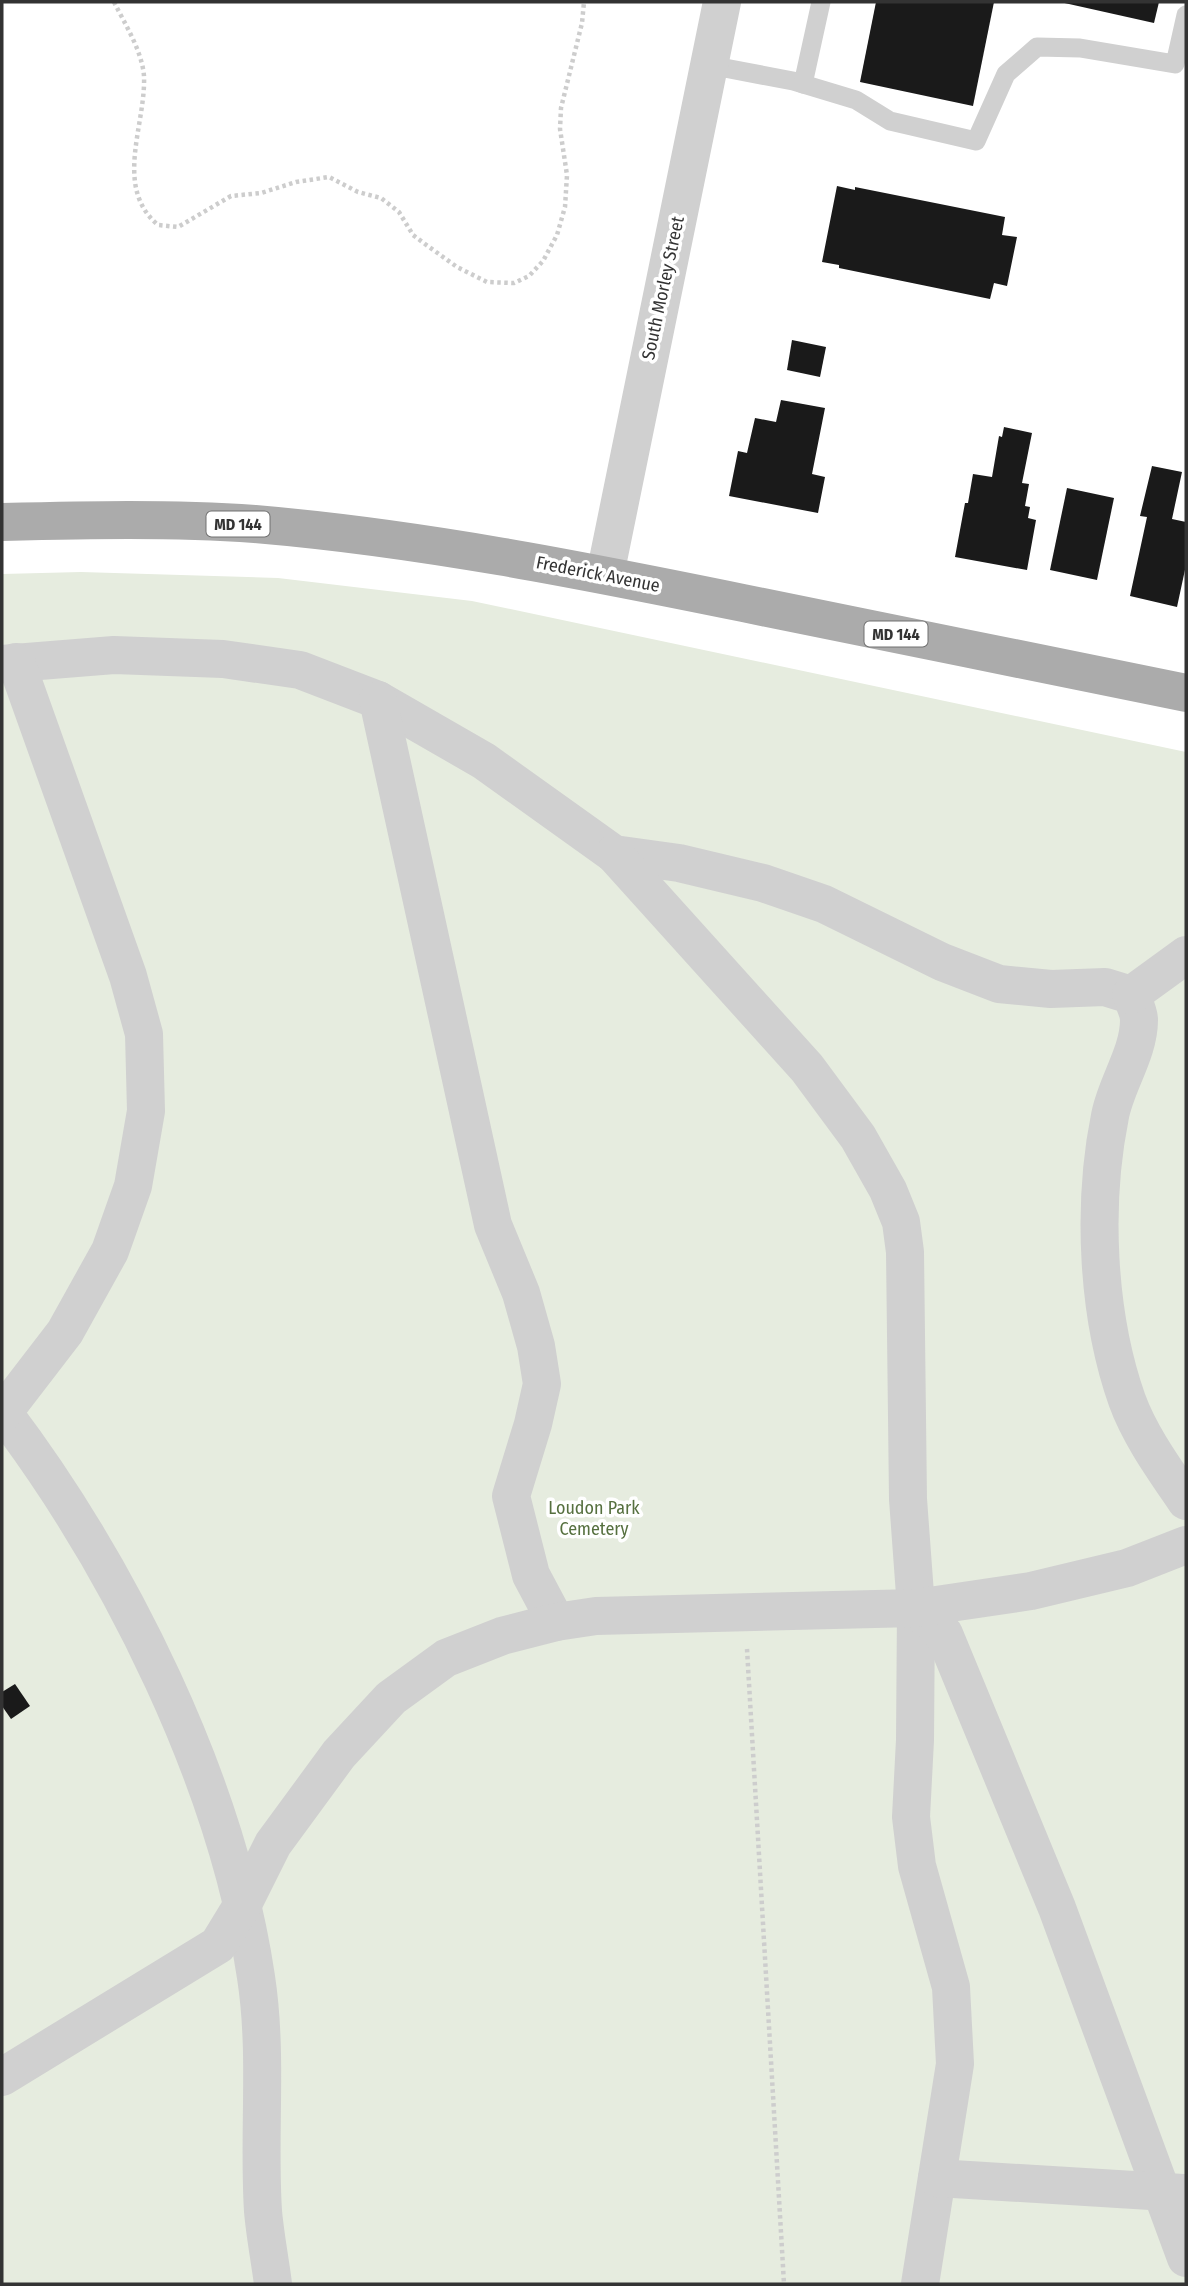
<svg xmlns="http://www.w3.org/2000/svg" width="1188" height="2286" font-family="'Fira Sans Condensed',sans-serif">
	<rect width="100%" height="100%" fill="#fff"/>
	<polygon fill="#e6ecdf" points="81,572 278,578 472,601 1186,752 1186,2284 2,2284 2,574"/>
	<g fill="#1a1a1a">
		<polygon points="876,2 994,2 973,106 860,82"/>
		<polygon points="1060,2 1159,2 1154,23"/>
		<polygon points="837,186 855,190 855,187 1005,217 1002,235 1017,237 1007,286 994,283 990,299 839,268 839,265 822,262"/>
		<polygon points="792,340 826,347 820,377 787,370"/>
		<polygon points="781,400 825,408 812,474 825,477 818,513 729,496 738,451 747,453 755,418 776,422"/>
		<polygon points="1004,427 1032,433 1022,483 1029,484 1025,506 1030,507 1028,518 1036,520 1027,570 955,557 965,503 968,503 973,474 992,477 999,436 1002,437"/>
		<polygon points="1152,466 1182,472 1172,519 1186,522 1186,565 1177,607 1130,596 1147,517 1140,516"/>
		<polygon points="1067,488 1114,498 1097,580 1050,570"/>
		<polygon points="15,1684 30,1706 11,1719 2,1706 2,1692"/>
	</g>
	<g fill="none" stroke-linecap="round" stroke-linejoin="round">
		<g stroke="#cdcdcd" stroke-width="4.5" stroke-dasharray="3.5 3.5" stroke-linecap="butt">
			<path d="M114 2C125 24 142 51 144 76 146 125 113 187 158 225L178 227 231 196 261 193 296 182 329 177 358 192 381 198 399 212 413 235 425 244 457 267 487 282 514 283 529 276 543 261 557 235 565 207 567 175 560 129 561 108 582 23 584 2"/>
			<polyline points="747,1649 784,2284"/>
		</g>
		<g stroke="#d0d0d0" stroke-width="19">
			<polyline points="709,65 793,81 856,100 890,121 976,141 1006,74 1037,47 1080,48 1175,64 1186,15"/>
			<polyline points="803,84 821,2"/>
		</g>
		<g stroke="#d0d0d0" stroke-width="38">
			<polyline points="605,575 722,2"/>
			<path d="M2 664 114 655 223 659 300 670 378 700 484 761 614 854 679 863 763 883 824 904 942 962 999 984 1051 989 1105 987 1131 995C1134 1003 1139 1012 1139 1020 1139 1053 1116 1084 1110 1116 1092 1205 1097 1315 1127 1400 1140 1436 1165 1470 1186 1501"/>
			<polyline points="378,700 493,1225 521,1293 536,1346 542,1384 533,1424 511,1496 531,1575 556,1622"/>
			<polyline points="614,854 807,1068 858,1137 888,1190 901,1222 905,1252 908,1499 916,1608 915,1740 911,1817 917,1866 951,1987 955,2064 920,2284"/>
			<polyline points="1131,995 1186,955"/>
			<path d="M2 1411C121 1568 227 1782 256 1977 268 2055 258 2133 263 2211 265 2235 270 2260 273 2284"/>
			<polyline points="2,1414 65,1332 110,1251 133,1186 146,1111 144,1034 128,976 16,662"/>
			<polyline points="916,1608 944,1634 1057,1908 1186,2258"/>
			<polyline points="2,2077 218,1945 243,1904 273,1844 339,1754 391,1698 446,1658 502,1636 556,1622 596,1616 916,1608 1031,1591 1127,1568 1186,1545"/>
			<polyline points="937,2178 1183,2193"/>
		</g>
		<path stroke="#ababab" stroke-width="38" d="M2 522C86 520 171 518 255 524 420 538 581 570 743 603 891 633 1038 663 1186 693"/>
	</g>
	<g text-anchor="middle" dominant-baseline="central" stroke-width="7" stroke-linejoin="round" paint-order="stroke">
		<g fill="#fff" stroke="#707070" stroke-width="2">
			<rect x="206.5" y="511.5" width="63" height="25" rx="5"/>
			<rect x="864.5" y="621.5" width="63" height="25" rx="5"/>
		</g>
		<g font-size="16" font-weight="bold" fill="#333">
			<text x="238" y="524">MD 144</text>
			<text x="896" y="634">MD 144</text>
		</g>
		<g font-size="18" fill="#333" stroke="#fff">
			<text transform="translate(663 288) rotate(-78)">South Morley Street</text>
			<text transform="translate(598 574) rotate(11)">Frederick Avenue</text>
		</g>
		<g font-size="18" fill="#56703f" stroke="#fff">
			<text x="594" y="1508">Loudon Park<tspan x="594" dy="21">Cemetery</tspan></text>
		</g>
	</g>
	<rect width="1188" height="2286" fill="none" stroke="#333333" stroke-width="7"/>
</svg>
